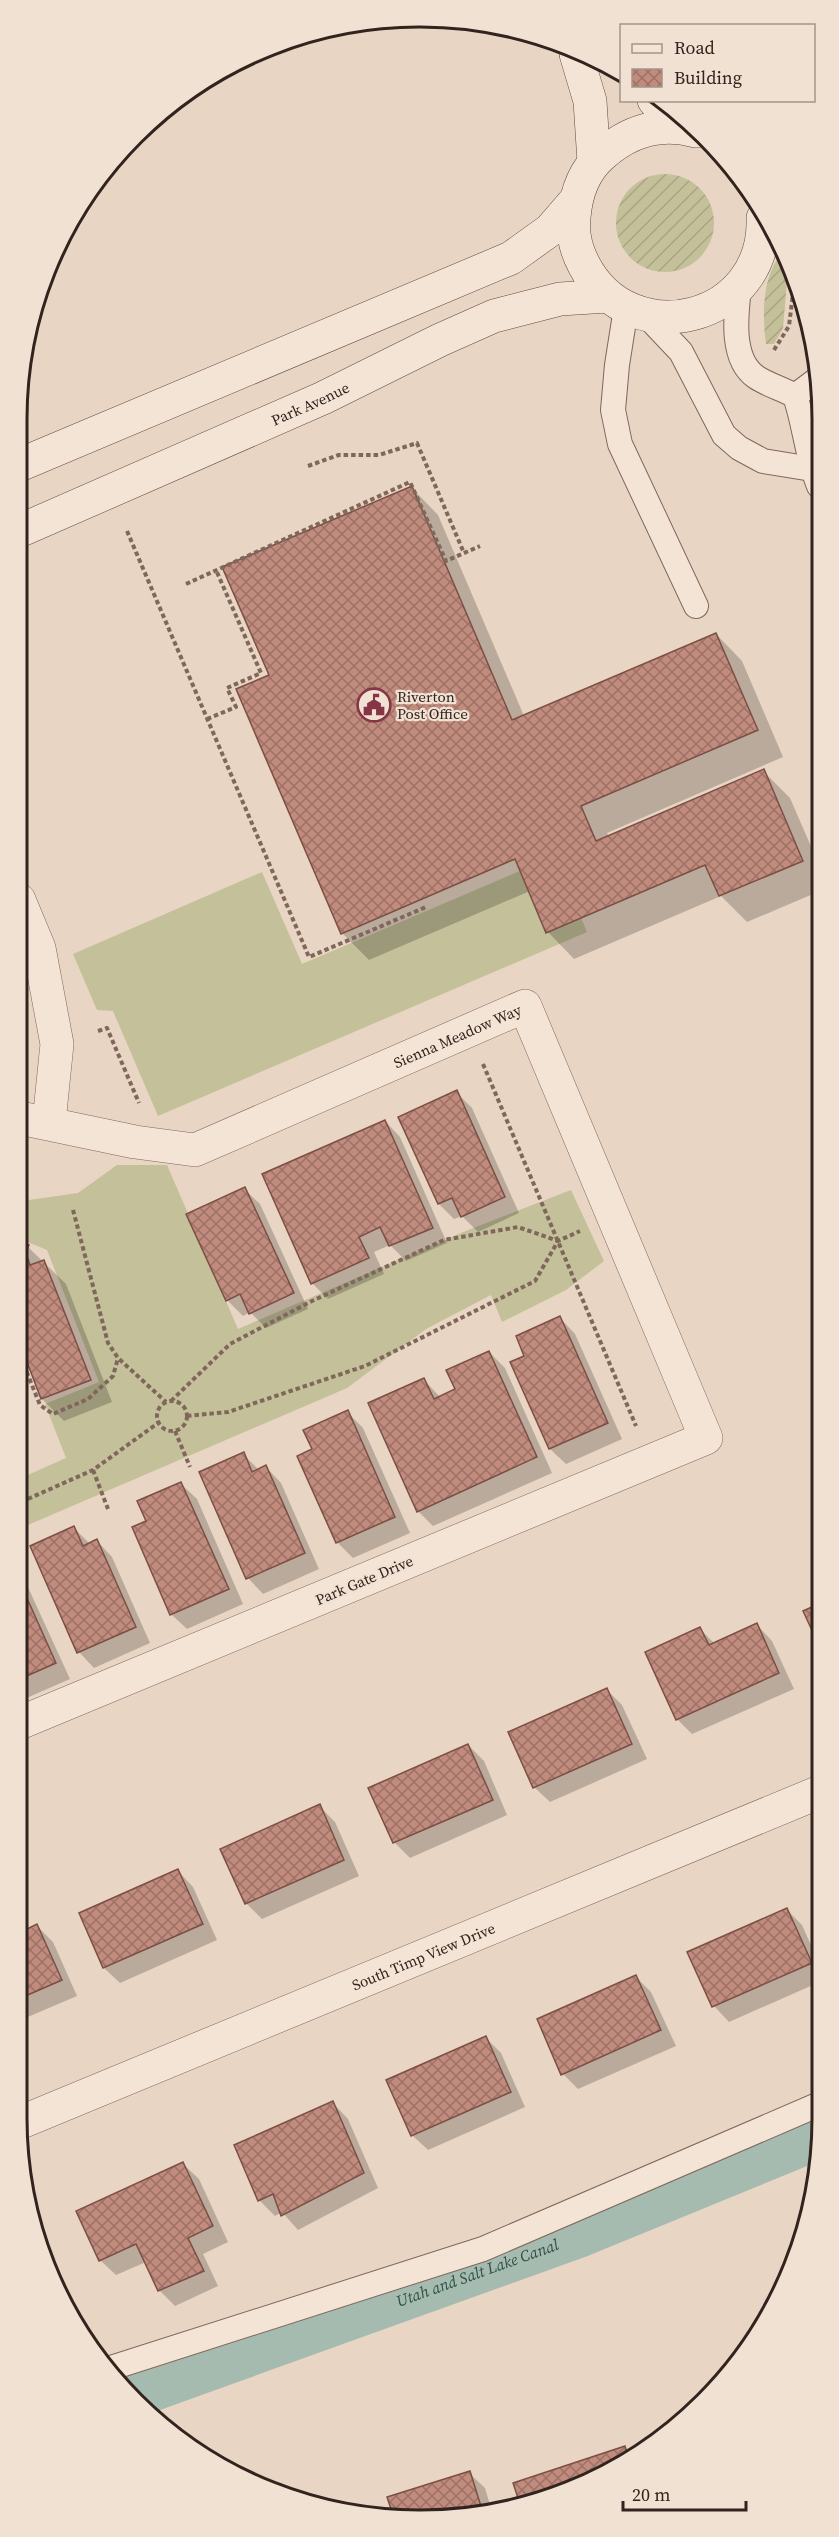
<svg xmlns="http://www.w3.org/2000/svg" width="839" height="2537" font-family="'Source Serif 4',serif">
	<defs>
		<pattern id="garden-furrows" width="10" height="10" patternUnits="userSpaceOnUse" patternTransform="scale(1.5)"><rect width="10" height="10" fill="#c4c099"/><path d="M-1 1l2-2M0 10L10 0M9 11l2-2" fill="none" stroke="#a9a583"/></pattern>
		<pattern id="building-cross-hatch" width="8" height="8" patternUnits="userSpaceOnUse" patternTransform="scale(1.5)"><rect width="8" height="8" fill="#c18b7d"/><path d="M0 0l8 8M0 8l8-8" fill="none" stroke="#9d7166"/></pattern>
	</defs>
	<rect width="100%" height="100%" fill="#e8d5c3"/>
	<g fill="#c4c099">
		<polygon points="555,856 587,932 158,1116 113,1011 97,1010 73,954 262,872 302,964"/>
		<polygon points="117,1165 167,1165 238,1329 468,1230 571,1190 604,1261 566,1290 502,1322 491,1295 426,1329 347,1388 21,1528 21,1478 66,1458 45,1404 99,1382 47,1250 20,1239 20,1196 29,1200 78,1193"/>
	</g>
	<g fill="url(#garden-furrows)">
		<circle cx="665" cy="223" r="49"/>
		<path d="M783 252 793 271 787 282 783 328 774 344H766C762 316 762 274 783 252Z"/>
	</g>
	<g fill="#0003">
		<polygon points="412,488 438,515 524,716 716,634 742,661 783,757 607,833 609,837 763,771 790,798 820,867 820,891 747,922 721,896 574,959 548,932 530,891 369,960 342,933 271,676"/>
		<polygon points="456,1092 472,1108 519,1213 478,1232 462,1216 454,1219 439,1204"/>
		<polygon points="385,1121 400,1137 447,1243 406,1261 390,1245 374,1252 384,1274 328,1299 312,1283"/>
		<polygon points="244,1189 260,1204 308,1309 266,1328 250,1312 243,1316 227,1300"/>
		<polygon points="20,1243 28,1247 66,1284 112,1402 64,1421 42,1399 20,1342"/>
		<polygon points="560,1318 575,1334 622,1439 566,1464 550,1449 512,1362 526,1357"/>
		<polygon points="489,1352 505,1368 552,1473 433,1526 418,1511 424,1380 441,1398 457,1390"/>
		<polygon points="347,1412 363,1428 410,1533 353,1558 337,1542 313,1450"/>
		<polygon points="243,1454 259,1470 266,1467 281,1483 319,1569 263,1594 248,1578"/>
		<polygon points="181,1484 197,1499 243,1604 187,1629 171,1614"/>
		<polygon points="74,1528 90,1544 97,1541 112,1557 150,1643 94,1668 79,1652"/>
		<polygon points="21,1572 70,1679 22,1700"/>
		<polygon points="757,1625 772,1641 794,1689 692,1734 677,1719 700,1629 715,1644"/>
		<polygon points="607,1690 622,1705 647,1759 550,1802 534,1787"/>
		<polygon points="468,1745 484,1761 507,1815 410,1858 395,1843 370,1789"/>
		<polygon points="319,1806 335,1822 359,1876 262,1919 246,1903"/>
		<polygon points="178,1871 193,1887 217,1940 120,1983 104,1968 81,1914"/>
		<polygon points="786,1909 802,1925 822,1970 822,1981 729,2022 714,2006"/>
		<polygon points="37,1926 53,1942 77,1996 23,2019 23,1932"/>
		<polygon points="636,1977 651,1992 676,2046 578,2089 563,2074"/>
		<polygon points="486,2038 501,2053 525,2107 428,2150 412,2135"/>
		<polygon points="333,2103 348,2119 378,2188 298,2230 282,2212 275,2216 259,2200"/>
		<polygon points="183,2164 199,2179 228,2242 203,2254 218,2286 175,2306 159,2290 146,2262 116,2275 100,2260"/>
		<polygon points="624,2448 633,2457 522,2507 515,2484"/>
		<polygon points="469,2473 485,2488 492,2512 446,2520"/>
	</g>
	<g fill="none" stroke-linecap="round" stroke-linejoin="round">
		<path stroke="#a5bbb0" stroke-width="44" id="s1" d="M131 2397 581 2235 820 2137"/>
	</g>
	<g fill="url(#building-cross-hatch)" stroke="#7c4f45" stroke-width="1.5">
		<polygon points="412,486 512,720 716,633 758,730 581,806 596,841 764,769 803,861 719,896 705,865 546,933 515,859 341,934 236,689 269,675 222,567"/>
		<polygon points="457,1090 505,1197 461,1217 452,1198 438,1204 398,1117"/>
		<polygon points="385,1120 433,1228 389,1246 380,1227 359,1237 369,1258 311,1284 262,1174"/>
		<polygon points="245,1187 294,1293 249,1314 240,1294 226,1301 186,1214"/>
		<polygon points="20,1241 29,1245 26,1253 30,1265 44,1260 91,1380 41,1399 21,1346"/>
		<polygon points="560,1316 608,1423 549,1449 510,1362 524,1356 516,1336"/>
		<polygon points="489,1351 537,1457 417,1512 368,1403 424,1378 434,1399 455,1389 446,1370"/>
		<polygon points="348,1410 395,1517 336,1543 297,1456 312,1449 303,1430"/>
		<polygon points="244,1452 252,1472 266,1465 305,1553 246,1579 199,1472"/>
		<polygon points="181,1482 229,1589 170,1615 132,1527 146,1521 137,1501"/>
		<polygon points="74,1526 83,1546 97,1539 136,1627 77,1653 30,1546"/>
		<polygon points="22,1587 56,1663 22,1678"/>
		<polygon points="821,1603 822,1652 803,1611"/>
		<polygon points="757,1623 779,1673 676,1720 645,1652 700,1627 709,1645"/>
		<polygon points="607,1688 632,1744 533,1788 508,1732"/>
		<polygon points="468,1744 493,1800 393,1843 368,1788"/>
		<polygon points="320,1804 344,1860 245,1904 220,1849"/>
		<polygon points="178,1869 203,1924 103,1968 79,1913"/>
		<polygon points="787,1908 812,1963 712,2007 687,1952"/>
		<polygon points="37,1924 62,1980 23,1997 23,1931"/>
		<polygon points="636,1975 661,2030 561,2075 537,2019"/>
		<polygon points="486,2036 511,2092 411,2136 386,2080"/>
		<polygon points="333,2101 364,2173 281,2216 273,2194 258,2201 234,2145"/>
		<polygon points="183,2162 213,2226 188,2238 204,2271 158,2291 136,2244 99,2261 76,2211"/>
		<polygon points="625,2446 629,2459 521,2507 513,2483"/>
		<polygon points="470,2471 483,2513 446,2520 394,2518 387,2497"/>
	</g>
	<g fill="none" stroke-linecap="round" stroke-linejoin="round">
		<g stroke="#80675c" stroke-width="26">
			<g id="lane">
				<path d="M739 288C736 314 730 359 756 377 768 385 783 389 795 396 805 425 807 457 819 486"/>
				<polyline points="626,308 617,365 613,410 620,444 696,606"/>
				<polyline points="647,316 681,352 724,435 739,448 763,461 812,469"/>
				<polyline points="795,396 819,378"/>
				<polyline points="108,2369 483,2249 822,2103"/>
			</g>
		</g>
		<g stroke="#80675c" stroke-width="34">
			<g id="street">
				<polyline points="19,900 39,948 57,1044 49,1122"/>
				<path id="s2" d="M20 1118 135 1142 195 1150 525 1006 706 1438 22 1722"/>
				<path id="s3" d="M24 2121 822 1791"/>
			</g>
		</g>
		<g stroke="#62493f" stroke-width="34">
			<g id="secondary">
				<polyline points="576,54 590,101 594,162"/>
				<polyline points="654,100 676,127"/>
				<path d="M696 131C660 121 628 131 601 156 583 172 576 194 574 217 572 234 576 250 584 265 631 355 767 321 763 218"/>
				<polyline points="17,466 511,258 550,230 575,201"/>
				<path id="s4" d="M17 532 323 398 440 340 494 316 560 299 608 296"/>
			</g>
		</g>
		<g stroke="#80675c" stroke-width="4" stroke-dasharray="4.5 3" stroke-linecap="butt">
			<polyline points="774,350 789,326 795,277"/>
			<polyline points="308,466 339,455 379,455 417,443 464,553"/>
			<polyline points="127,531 309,957 426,907"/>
			<polyline points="186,584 410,482 446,561 480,546"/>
			<polyline points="207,719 236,707 227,688 261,673 216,570"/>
			<polyline points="98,1031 107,1028 139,1103"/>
			<polyline points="483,1064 636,1426"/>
			<polyline points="73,1210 108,1343 118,1358 166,1402"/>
			<polyline points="21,1358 40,1405 53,1414 88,1399 113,1376 118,1358"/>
			<circle cx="172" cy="1416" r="15"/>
			<polyline points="171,1401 230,1344 312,1301 444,1240 518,1227 558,1241"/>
			<polyline points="187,1416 228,1412 365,1366 535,1281 558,1241 580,1231"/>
			<polyline points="175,1431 190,1467"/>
			<polyline points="93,1470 108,1509"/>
			<polyline points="21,1502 93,1470 158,1423"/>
		</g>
		<use href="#lane" stroke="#f4e4d5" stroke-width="24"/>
		<use href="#street" stroke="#f4e4d5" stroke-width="33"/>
		<use href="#secondary" stroke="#f4e4d5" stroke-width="33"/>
	</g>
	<defs>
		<g id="civic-ring" transform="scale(1.725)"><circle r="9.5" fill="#f0e1d2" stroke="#873446" stroke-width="1.5"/><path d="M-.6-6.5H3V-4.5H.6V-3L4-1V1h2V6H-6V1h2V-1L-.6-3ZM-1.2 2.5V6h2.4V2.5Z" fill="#873446"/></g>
	</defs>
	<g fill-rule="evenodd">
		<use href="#civic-ring" x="374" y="705"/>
	</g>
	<g text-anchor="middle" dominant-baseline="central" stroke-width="4.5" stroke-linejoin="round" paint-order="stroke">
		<g font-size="15" fill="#32231e" stroke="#f0e1d2">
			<text stroke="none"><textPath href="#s4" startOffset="320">Park Avenue</textPath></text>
			<text stroke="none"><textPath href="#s2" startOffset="464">Sienna Meadow Way</textPath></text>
			<text transform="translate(364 1580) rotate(-23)">Park Gate Drive</text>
			<text stroke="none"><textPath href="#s3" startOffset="432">South Timp View Drive</textPath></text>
		</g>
		<g font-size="15" fill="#32231e" stroke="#f0e1d2" text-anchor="start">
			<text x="397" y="696">Riverton<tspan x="397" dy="17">Post Office</tspan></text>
		</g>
		<g font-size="16" font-style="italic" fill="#2f5047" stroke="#f0e1d2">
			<text stroke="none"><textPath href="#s1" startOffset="368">Utah and Salt Lake Canal</textPath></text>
		</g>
	</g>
	<path d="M0 0H839V2537H0ZM419 27H420A392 392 0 0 1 812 419V2118A392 392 0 0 1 420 2510H419A392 392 0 0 1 27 2118V419A392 392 0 0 1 419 27Z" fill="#f0e1d2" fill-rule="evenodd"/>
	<path fill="none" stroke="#32231e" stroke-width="3" d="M419 27H420A392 392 0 0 1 812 419V2118A392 392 0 0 1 420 2510H419A392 392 0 0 1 27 2118V419A392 392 0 0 1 419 27Z"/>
	<rect x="620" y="24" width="195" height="78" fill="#f0e1d2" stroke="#a4958a" stroke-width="1.5"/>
	<rect x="632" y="44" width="30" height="9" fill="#f4e4d5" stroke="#a4958a" stroke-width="1.5"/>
	<text x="674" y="54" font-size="18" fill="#32231e">Road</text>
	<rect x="632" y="69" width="30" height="18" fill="url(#building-cross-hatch)" stroke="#a4958a" stroke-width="1.5"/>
	<text x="674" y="84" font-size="18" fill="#32231e">Building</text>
	<path d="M623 2501v9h123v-9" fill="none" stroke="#32231e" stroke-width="3"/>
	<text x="632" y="2501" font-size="18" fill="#32231e" stroke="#f0e1d2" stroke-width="4.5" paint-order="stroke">20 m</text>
</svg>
